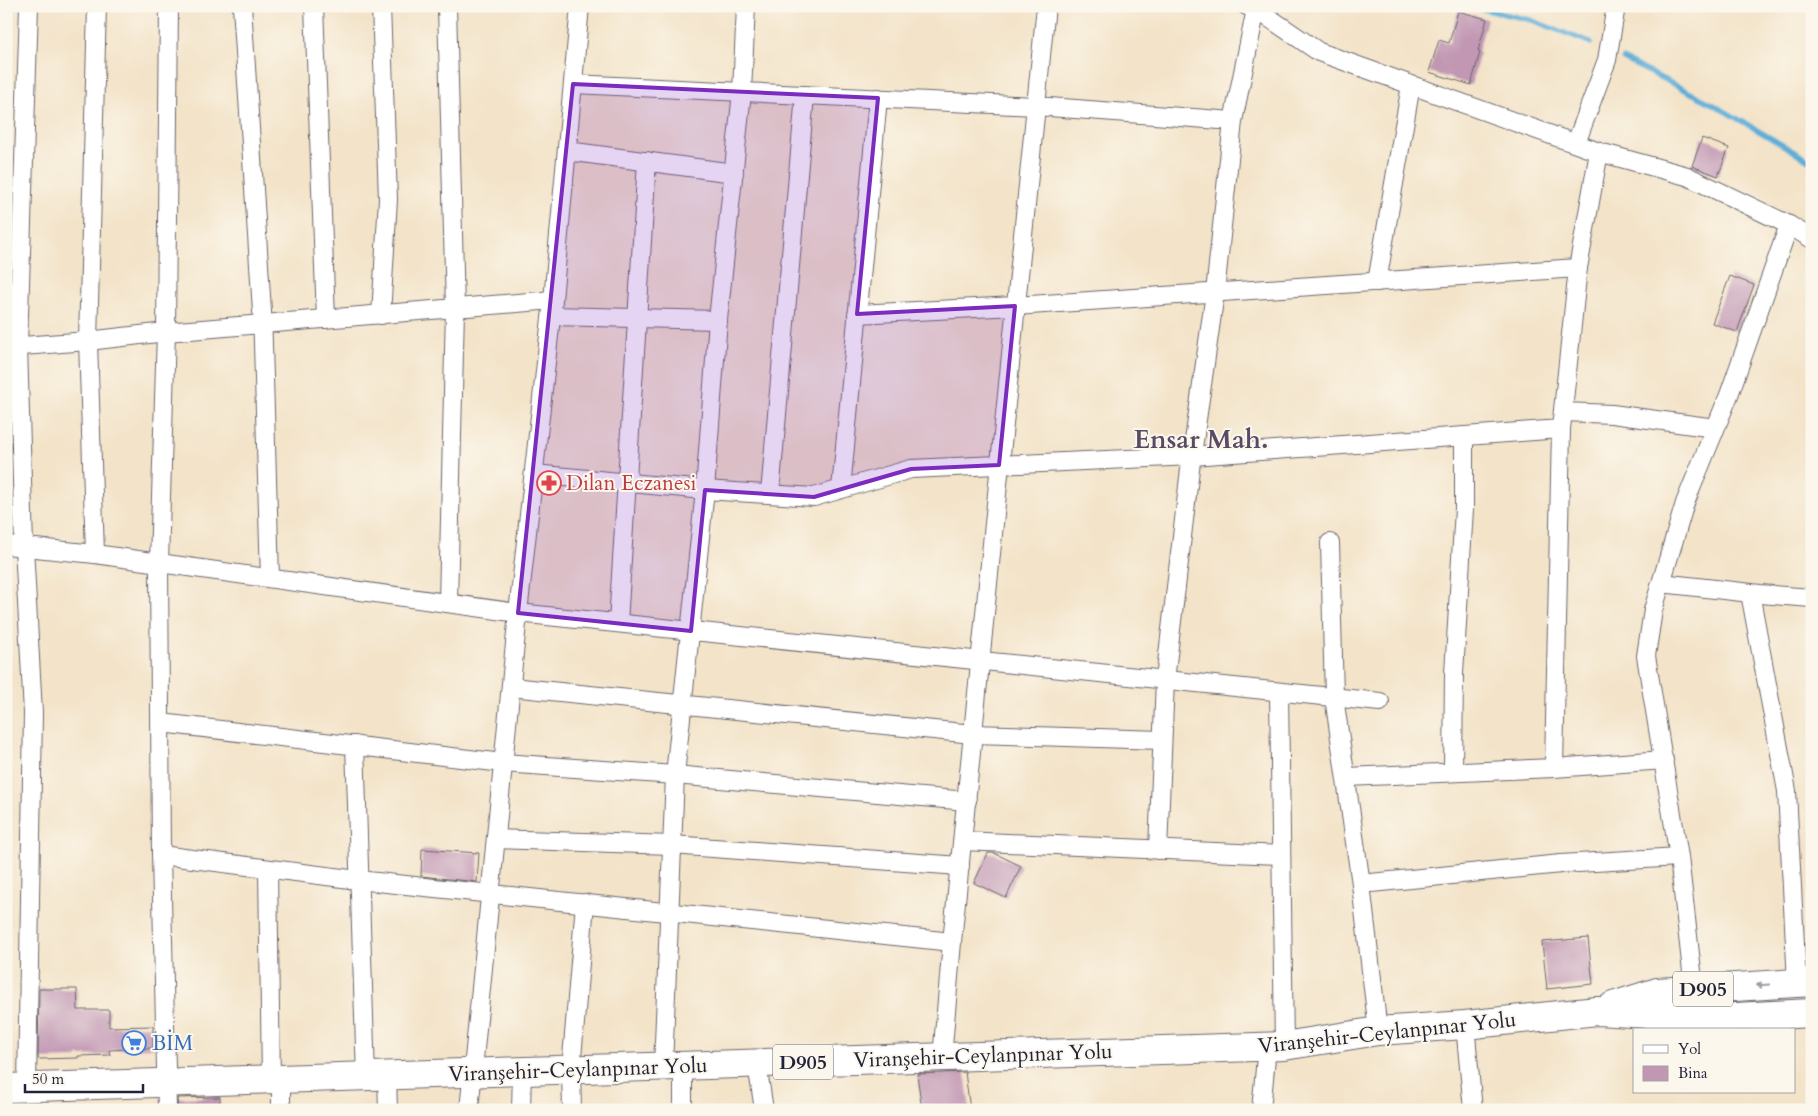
<svg xmlns="http://www.w3.org/2000/svg" width="1818" height="1116" font-family="Cardo,serif">
	<rect width="100%" height="100%" fill="#fbf7ec"/>
	<filter id="ink" filterUnits="userSpaceOnUse"><feTurbulence type="fractalNoise" baseFrequency=".02" numOctaves="2"/><feDisplacementMap in="SourceGraphic" scale="10" xChannelSelector="R" yChannelSelector="G"/><feConvolveMatrix kernelMatrix="1 2 1 2 8 2 1 2 1" color-interpolation-filters="sRGB"/></filter>
	<filter id="wash" filterUnits="userSpaceOnUse"><feTurbulence type="fractalNoise" baseFrequency=".0096" numOctaves="4" result="noise"/><feDisplacementMap in="SourceGraphic" scale="20" xChannelSelector="R" yChannelSelector="G"/><feGaussianBlur stdDeviation="1.12" result="paint"/><feColorMatrix in="noise" values="0 0 0 0 0 0 0 0 0 0 0 0 0 0 0 0 0 1.4 0 .05"/><feComposite in="paint" operator="in"/></filter>
	<g filter="url(#wash)">
		<rect width="100%" height="100%" fill="#f3e3c8"/>
		<g fill="none" stroke-linecap="round" stroke-linejoin="round">
			<g stroke="#5eaed8" stroke-width="5">
				<polyline points="1468,6 1531,20 1591,43"/>
				<polyline points="1623,59 1709,102 1812,162"/>
			</g>
		</g>
		<g id="blocks">
			<g fill="#c197b3">
				<polygon points="1458,11 1487,19 1478,51 1480,52 1471,85 1429,72 1439,40 1449,43"/>
				<polygon points="1702,138 1729,148 1718,176 1692,166"/>
				<polygon points="1730,276 1754,285 1737,332 1712,323"/>
				<polygon points="422,849 479,853 477,882 421,876"/>
				<polygon points="988,853 994,853 1021,866 1006,898 974,883"/>
				<polygon points="1588,938 1593,984 1547,989 1542,942"/>
				<polygon points="39,989 77,989 78,1010 109,1010 109,1027 153,1026 153,1048 109,1050 110,1055 78,1056 78,1058 38,1059"/>
				<polygon points="965,1072 970,1110 922,1110 917,1074"/>
				<polygon points="220,1097 220,1110 178,1110 177,1098"/>
			</g>
		</g>
	</g>
	<g filter="url(#ink)">
		<use href="#blocks" fill-opacity="0" stroke="#6b666c" stroke-width="1"/>
		<g fill="none" stroke-linecap="round" stroke-linejoin="round">
			<g stroke="#6b666c" stroke-width="20">
				<g id="minor">
					<polyline points="242,6 262,311 270,578"/>
					<polyline points="314,6 326,319"/>
					<polyline points="447,6 455,309 448,603"/>
					<polyline points="1247,6 1256,9 1319,52 1599,152 1687,176 1789,225 1812,239"/>
					<polyline points="573,84 1036,106 1233,121"/>
					<polyline points="1576,143 1607,60 1616,6"/>
					<polyline points="567,151 734,173"/>
					<polyline points="1377,282 1411,85"/>
					<polyline points="857,314 1015,306 1578,268"/>
					<polyline points="381,315 388,199 381,6"/>
					<polyline points="552,316 718,320"/>
					<polyline points="9,347 88,341 166,332 553,300"/>
					<polyline points="1563,412 1612,414 1715,428"/>
					<polyline points="534,474 705,490 814,497 911,469 1192,456 1561,429"/>
					<polyline points="841,489 878,98"/>
					<polyline points="770,494 805,95"/>
					<polyline points="1330,543 1334,697 1361,884 1378,1031"/>
					<polyline points="6,545 95,554 518,613 1380,702"/>
					<polyline points="95,554 88,341 97,6"/>
					<polyline points="1661,583 1760,594 1812,598"/>
					<polyline points="1750,593 1787,791 1797,983"/>
					<polyline points="618,623 647,161"/>
					<polyline points="511,687 973,734 1162,740"/>
					<polyline points="1279,692 1284,1046"/>
					<polyline points="161,723 503,763 675,775 967,801"/>
					<polyline points="355,745 366,1077"/>
					<polyline points="1554,768 1561,429 1578,268 1599,152"/>
					<polyline points="1453,772 1454,673 1464,509 1464,436"/>
					<polyline points="1347,777 1554,768 1664,760"/>
					<polyline points="496,839 672,845 960,866"/>
					<polyline points="963,841 1281,855"/>
					<polyline points="1158,850 1165,680 1190,469 1215,293 1233,121 1256,9"/>
					<polyline points="161,855 358,880 952,942"/>
					<polyline points="268,869 271,1080"/>
					<polyline points="1361,884 1561,864 1679,857"/>
					<polyline points="1694,989 1679,857 1646,656 1653,610 1685,503 1729,395 1789,225"/>
					<polyline points="1465,1025 1473,1110"/>
					<polyline points="942,1058 952,942 1046,6"/>
					<polyline points="757,1064 764,1110"/>
					<polyline points="663,1067 675,775 705,490 718,320 742,92 746,6"/>
					<polyline points="387,1076 388,1110"/>
					<polyline points="27,1087 33,713 24,547 18,346 29,6"/>
					<polyline points="167,1110 161,855 159,563 166,332 169,6"/>
					<polyline points="281,1110 281,1079"/>
					<polyline points="469,1110 518,613 553,300 580,6"/>
					<polyline points="521,1110 522,1071"/>
					<polyline points="572,1110 571,1070 585,903"/>
					<polyline points="683,1110 683,1066"/>
					<polyline points="1261,1110 1267,1047"/>
				</g>
			</g>
			<g stroke="#6b666c" stroke-width="30">
				<g id="primary">
					<polyline points="1613,1006 1657,992 1812,982"/>
					<polyline points="6,1088 1284,1046 1378,1031 1465,1025 1597,1011 1717,1018 1812,1013"/>
				</g>
			</g>
			<use href="#minor" stroke="#fff" stroke-width="18"/>
			<use href="#primary" stroke="#fff" stroke-width="28"/>
		</g>
		<defs><path id="oneway-solid" d="M-6-.8H1V-3.2L6.5 0L1 3.2V.8H-6Z" transform="scale(1.25)"/></defs>
		<use fill="#9c9ca7" href="#oneway-solid" transform="translate(1763 985) rotate(176)"/>
	</g>
	<path fill="#7b2cbf" fill-opacity="0.2" stroke="#7b2cbf" stroke-width="4" stroke-linejoin="round" d="M573 84 878 98 857 314 1015 306 999 465 911 469 814 497 705 490 691 631 518 613Z"/>
	<defs>
		<g id="pharmacy-ring" transform="scale(1.25)"><circle r="9.5" fill="#fbf7ec" stroke="#e0444e" stroke-width="1.5"/><path d="M-2-6h4v4h4v4h-4v4h-4v-4h-4v-4h4Z" fill="#e0444e"/></g>
		<g id="supermarket-ring" transform="scale(1.25)"><circle r="9.5" fill="#fbf7ec" stroke="#3f7fe0" stroke-width="1.5"/><path d="M-6-5.5h2.5l.6 2H6L4.5 2H-2.5L-4.4-4H-6ZM-1.5 3.2a1.3 1.3 0 1 0 .1 0ZM3 3.2a1.3 1.3 0 1 0 .1 0Z" fill="#3f7fe0"/></g>
	</defs>
	<g fill-rule="evenodd">
		<use href="#pharmacy-ring" x="549" y="483"/>
		<use href="#supermarket-ring" x="134" y="1043"/>
	</g>
	<g text-anchor="middle" dominant-baseline="central" stroke-width="4" stroke-linejoin="round" paint-order="stroke">
		<g fill="#fbf7ec" stroke="#636270" stroke-width="1">
			<rect x="1673" y="971.5" width="60" height="35" rx="4"/>
			<rect x="773" y="1044.5" width="60" height="35" rx="4"/>
		</g>
		<g font-size="20" font-weight="bold" fill="#22223b">
			<text x="1703" y="989">D905</text>
			<text x="803" y="1062">D905</text>
		</g>
		<g font-size="21" fill="#be3a42" stroke="#fbf7ec" text-anchor="start">
			<text x="566" y="483">Dilan Eczanesi</text>
		</g>
		<g font-size="21" fill="#22223b" stroke="#fbf7ec">
			<text transform="translate(1387 1033) rotate(-6)">Viranşehir-Ceylanpınar Yolu</text>
			<text transform="translate(983 1056) rotate(-2)">Viranşehir-Ceylanpınar Yolu</text>
			<text transform="translate(578 1070) rotate(-2)">Viranşehir-Ceylanpınar Yolu</text>
		</g>
		<g font-size="21" fill="#366cbe" stroke="#fbf7ec" text-anchor="start">
			<text x="152" y="1043">BİM</text>
		</g>
		<g font-size="26" font-weight="bold" fill="#5a4b65" stroke="#fbf7ec">
			<text x="1201" y="439">Ensar Mah.</text>
		</g>
	</g>
	<rect width="1818" height="1116" fill="none" stroke="#fbf7ec" stroke-width="25"/>
	<rect x="1633" y="1028" width="162" height="65" fill="#fbf7ec" stroke="#a4a2a5"/>
	<rect x="1643" y="1045" width="25" height="8" fill="#ffffff" stroke="#a4a2a5"/>
	<text x="1678" y="1054" font-size="15" fill="#22223b">Yol</text>
	<rect x="1643" y="1066" width="25" height="15" fill="#c197b3" stroke="#a4a2a5"/>
	<text x="1678" y="1078" font-size="15" fill="#22223b">Bina</text>
	<path d="M25 1084v8h118v-8" fill="none" stroke="#22223b" stroke-width="2.5"/>
	<text x="32" y="1084" font-size="15" fill="#22223b" stroke="#fbf7ec" stroke-width="4" paint-order="stroke">50 m</text>
</svg>
